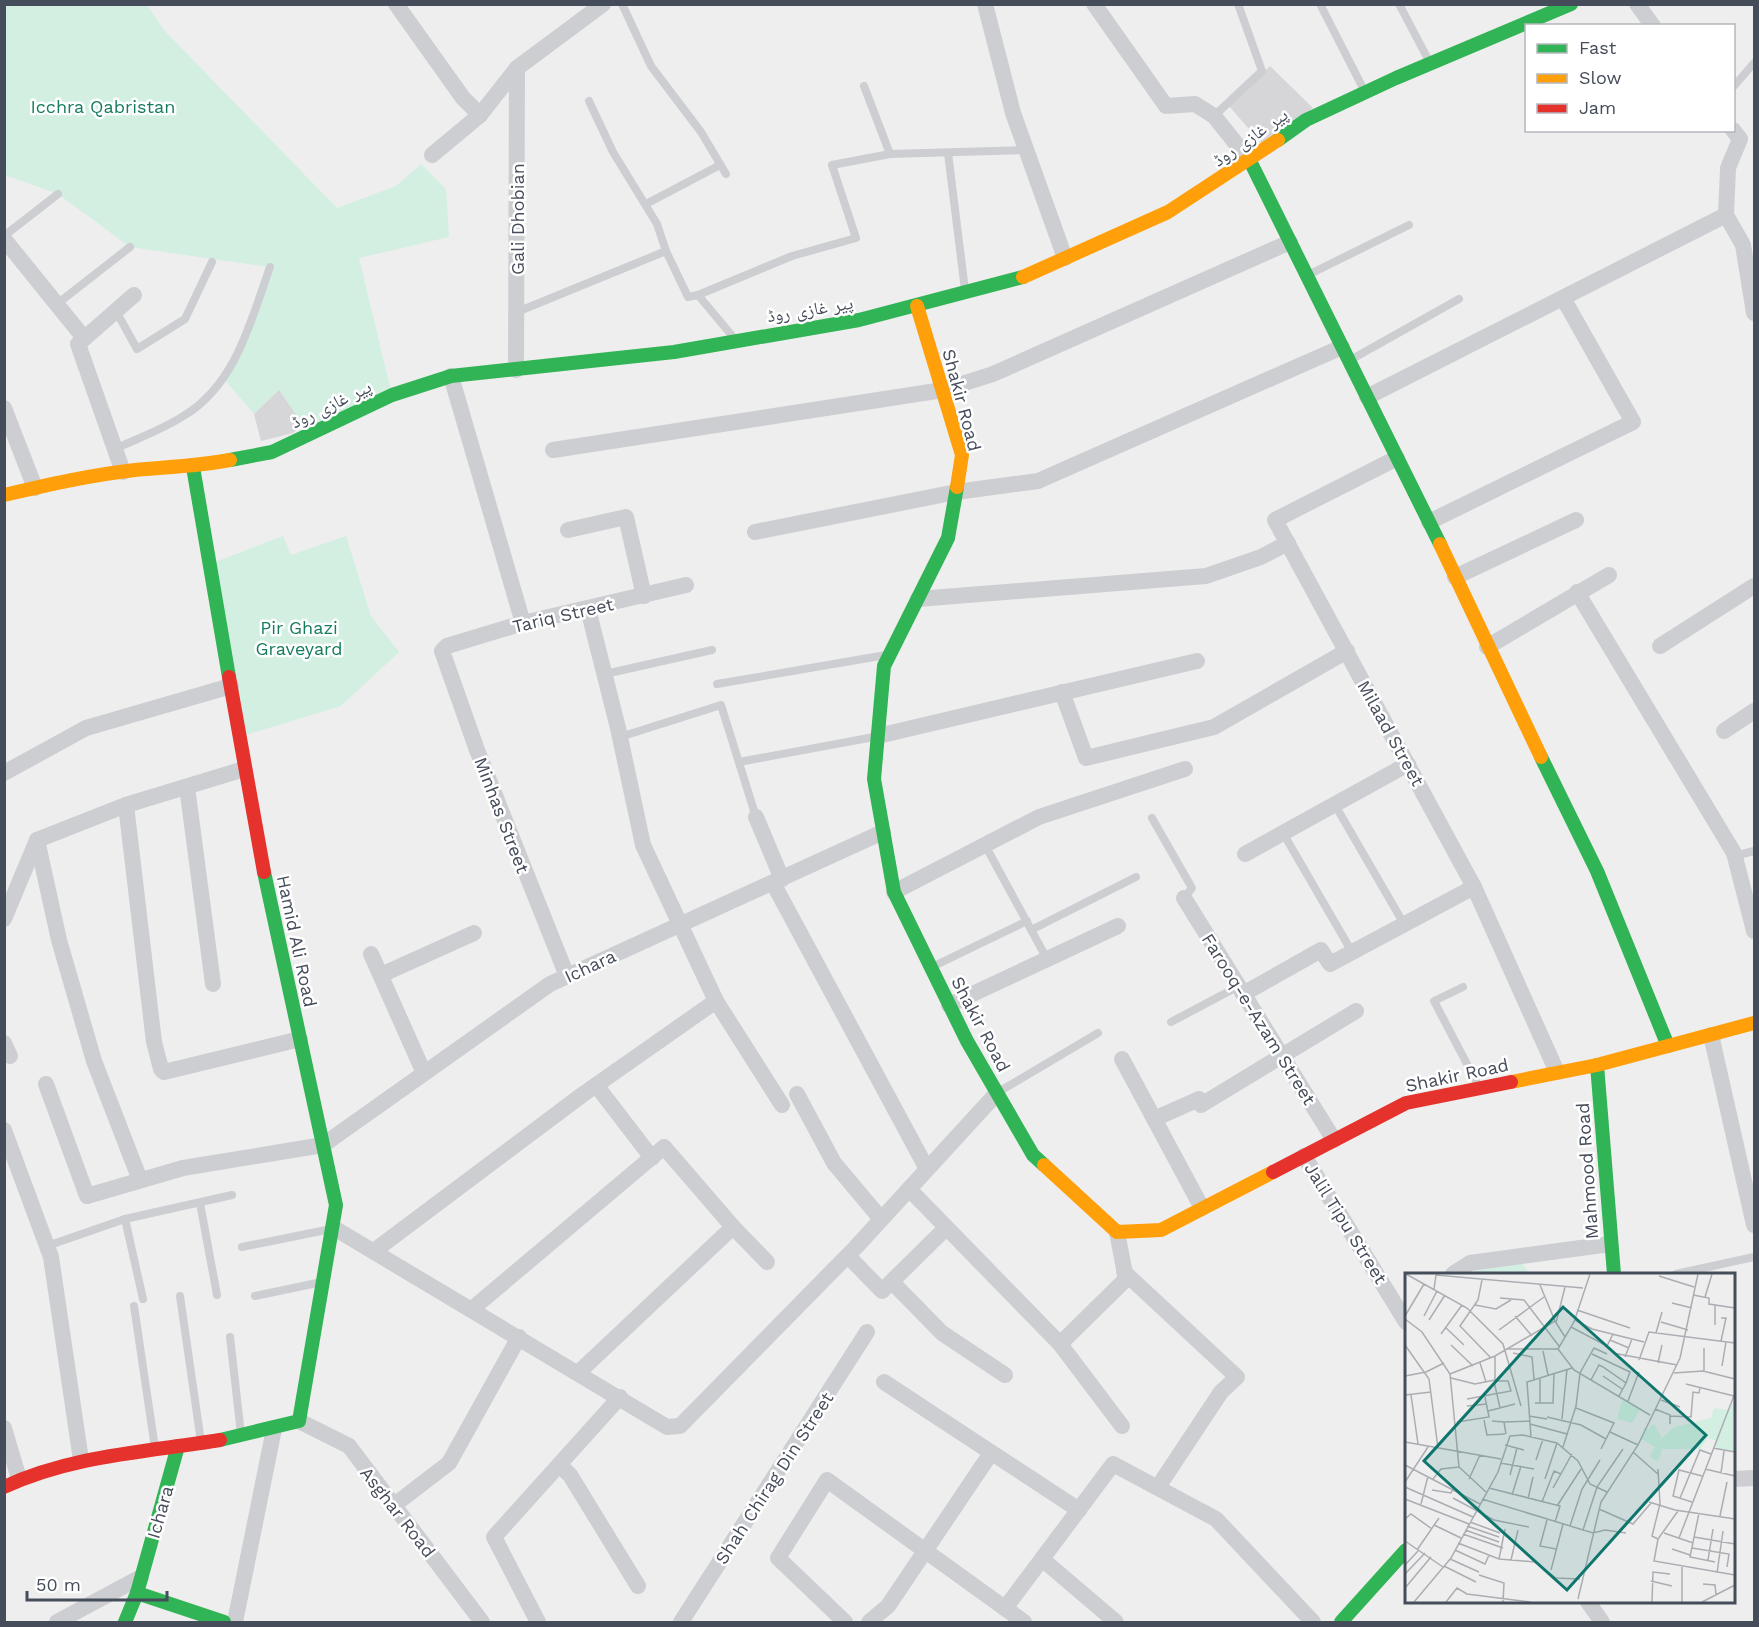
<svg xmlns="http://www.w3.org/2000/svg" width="1759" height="1627" font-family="'Work Sans','Noto Naskh Arabic',sans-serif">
	<rect width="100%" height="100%" fill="#efeeee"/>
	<g fill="#d2efe2">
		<polygon points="5,5 147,5 164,30 337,208 396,186 421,164 446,189 449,237 359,258 392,395 310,436 279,390 254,414 224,379 269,267 130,247 58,194 5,175"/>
		<polygon points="283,536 291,555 346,536 371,616 399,652 341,706 239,737 210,564"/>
		<polygon points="1518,1257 1529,1274 1470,1274"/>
	</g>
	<g fill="#d6d6d9">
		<polygon points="1270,66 1313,108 1263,145 1229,106"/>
		<polygon points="279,390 303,425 293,433 261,441 254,414"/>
	</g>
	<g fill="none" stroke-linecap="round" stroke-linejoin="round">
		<g stroke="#ccced2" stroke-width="8">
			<polyline points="622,4 651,66 701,132 726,174"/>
			<polyline points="1320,4 1365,92"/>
			<polyline points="1399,4 1429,61"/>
			<polyline points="864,86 890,154 1026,150"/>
			<polyline points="1734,86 1754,63"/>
			<polyline points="589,101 613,152 657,224 666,251"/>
			<polyline points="1214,116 1262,71 1238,4"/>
			<polyline points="948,153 965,290"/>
			<polyline points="646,204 720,165"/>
			<polyline points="4,236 58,194"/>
			<polyline points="1310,274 1409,225"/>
			<polyline points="698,295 792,256 856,238 832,165 890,154"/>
			<polyline points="57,304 130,247"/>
			<polyline points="116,311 137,349 185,319 212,262"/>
			<polyline points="517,312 666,251 688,297 698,295 734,338"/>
			<polyline points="1352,359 1459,299"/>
			<path d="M115 449C138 438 164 429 185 415 236 384 251 320 270 267"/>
			<polyline points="605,674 712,650"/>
			<polyline points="717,684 886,655"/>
			<polyline points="620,737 721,705 756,817"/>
			<polyline points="739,762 874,737"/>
			<polyline points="1335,805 1404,924"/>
			<polyline points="1152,818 1192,888 1184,898"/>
			<polyline points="1283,833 1352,952"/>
			<polyline points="985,845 1047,959"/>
			<polyline points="1734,856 1754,851"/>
			<polyline points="1031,930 1136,877"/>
			<polyline points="934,966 1027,921"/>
			<polyline points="1463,987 1434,1001 1478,1085"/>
			<polyline points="1171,1022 1239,986"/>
			<polyline points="1000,1091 1098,1033"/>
			<polyline points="200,1203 217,1295"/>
			<polyline points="125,1219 143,1299"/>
			<polyline points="47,1246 125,1219 232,1195"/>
			<polyline points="242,1247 331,1229"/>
			<polyline points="1676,1274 1754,1257"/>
			<polyline points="180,1296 201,1442"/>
			<polyline points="255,1296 322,1282"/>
			<polyline points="134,1306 155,1448"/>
			<polyline points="230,1337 241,1434"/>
		</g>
		<g stroke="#ccced2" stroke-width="16">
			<polyline points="396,4 463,98 480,115"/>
			<polyline points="985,4 1013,113 1065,258"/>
			<polyline points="1094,4 1166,106 1195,104 1214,116 1250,161"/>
			<polyline points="1637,4 1653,26"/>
			<polyline points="1733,130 1740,139 1728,168 1726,215 1743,245 1754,313"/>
			<polyline points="432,155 480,115 517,68 603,4"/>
			<polyline points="4,239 84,338"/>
			<polyline points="516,370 517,68"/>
			<polyline points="451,376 523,623"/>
			<polyline points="1367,397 1726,215"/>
			<polyline points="4,408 35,488"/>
			<polyline points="553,450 943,390 993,374 1290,242"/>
			<polyline points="1397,458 1275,520 1474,887 1557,1072"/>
			<polyline points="123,472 78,344 134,295"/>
			<polyline points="1429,522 1633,422 1563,298"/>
			<polyline points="568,530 626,517 644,596"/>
			<polyline points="755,532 956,492 1038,481 1342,347"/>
			<polyline points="1455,577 1576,520"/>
			<polyline points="1577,592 1734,853 1754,931"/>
			<polyline points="918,599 1206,576 1261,557 1288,543"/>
			<polyline points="588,609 618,728 643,845 716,1001 782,1105"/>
			<polyline points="1660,646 1754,586"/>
			<polyline points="1487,647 1609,575"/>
			<polyline points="1062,692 1086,758 1214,727 1347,651"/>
			<polyline points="1724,731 1754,711"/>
			<polyline points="878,736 1197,661"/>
			<polyline points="244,769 126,805 154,1042 161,1069 164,1072 300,1039"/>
			<polyline points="4,773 86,728 231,686"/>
			<polyline points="187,787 213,984"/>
			<polyline points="126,805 37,840 59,940 94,1061 140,1180"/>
			<polyline points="756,817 782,879"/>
			<polyline points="1245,854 1408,764"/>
			<polyline points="773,883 927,1169"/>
			<polyline points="894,892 1039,817 1185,769"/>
			<polyline points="1184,898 1334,1140"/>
			<polyline points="4,919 37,840"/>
			<polyline points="371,954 424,1073"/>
			<polyline points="381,975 474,933"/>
			<polyline points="567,976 477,750 442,651 447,646 523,623 686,585"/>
			<polyline points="1243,994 1321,950 1330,964 1474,887"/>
			<polyline points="949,1005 1118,926"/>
			<polyline points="1711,1035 1754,1225"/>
			<polyline points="4,1043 10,1056"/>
			<polyline points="1122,1059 1202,1208"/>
			<polyline points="46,1084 87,1196 183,1168 323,1145 550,984 883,832"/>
			<polyline points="596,1085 652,1158"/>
			<polyline points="797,1094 834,1163 881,1219"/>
			<polyline points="1154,1119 1199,1099 1201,1105 1356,1011"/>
			<polyline points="4,1130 51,1257 81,1460"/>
			<polyline points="1304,1156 1406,1322"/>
			<polyline points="909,1189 1060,1344"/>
			<polyline points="334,1228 667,1427 680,1426 856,1247 997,1093"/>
			<polyline points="1117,1232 1126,1279 1060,1344 1122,1426"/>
			<polyline points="374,1251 582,1095 716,1001"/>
			<polyline points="848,1256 882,1291 946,1228"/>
			<polyline points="1124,1272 1237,1377 1221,1392 1158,1487"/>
			<polyline points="1453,1274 1470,1263 1610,1244"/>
			<polyline points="892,1282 942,1333 1005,1375"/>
			<polyline points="472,1309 664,1147 733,1227"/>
			<polyline points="579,1372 733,1227 767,1262"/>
			<polyline points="884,1382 1079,1510"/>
			<polyline points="299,1421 349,1446 482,1622"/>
			<polyline points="4,1428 19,1479"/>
			<polyline points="559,1465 570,1475 638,1586"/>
			<polyline points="1734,1479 1754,1478"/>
			<polyline points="393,1506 449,1463 519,1337"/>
			<polyline points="1042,1559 1116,1622"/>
			<polyline points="1588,1602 1602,1622"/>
			<polyline points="1006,1607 1113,1464 1216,1519 1313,1622"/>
			<polyline points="57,1622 141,1577"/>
			<polyline points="235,1622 274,1429"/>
			<polyline points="538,1622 494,1537 620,1397"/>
			<polyline points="681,1622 867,1332"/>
			<polyline points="845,1622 778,1558 827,1480 1024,1622"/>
			<polyline points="869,1622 888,1606 991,1453"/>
		</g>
		<g stroke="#30b455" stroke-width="14">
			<polyline points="1278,140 1306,120 1396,78 1571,4"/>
			<polyline points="1250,161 1440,544"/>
			<polyline points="230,460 272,452 392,395 451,376 674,352 859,320 1023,277"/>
			<polyline points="193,467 229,677"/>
			<polyline points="957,487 948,538 884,666 874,779 894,892 967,1041 1033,1155 1044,1165"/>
			<polyline points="1541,757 1597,871 1668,1046"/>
			<polyline points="1597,1065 1614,1274"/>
			<polyline points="220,1440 299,1421 336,1205 264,872"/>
			<polyline points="178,1446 137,1593 224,1622"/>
			<polyline points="125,1622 137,1593"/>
			<polyline points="1341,1622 1406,1550"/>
		</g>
		<g stroke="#ff9f0a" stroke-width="14">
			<polyline points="1023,277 1168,212 1278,140"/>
			<polyline points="917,306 962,455 957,487"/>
			<path d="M4 495C47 485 90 475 135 470 167 467 198 466 230 460"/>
			<polyline points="1440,544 1541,757"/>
			<polyline points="1511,1082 1597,1065 1754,1023"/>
			<polyline points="1044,1165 1117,1232 1161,1230 1273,1172"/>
		</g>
		<g stroke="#e5322d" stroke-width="14">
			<polyline points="229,677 264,872"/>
			<polyline points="1273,1172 1406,1103 1511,1082"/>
			<path d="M4 1487C73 1455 147 1452 220 1440"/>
		</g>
	</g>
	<g text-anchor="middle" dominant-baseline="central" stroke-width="5" stroke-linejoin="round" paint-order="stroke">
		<g font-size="18" fill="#167c5e" stroke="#fff">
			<text x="103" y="106">Icchra Qabristan</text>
			<text x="299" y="627">Pir Ghazi<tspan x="299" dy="21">Graveyard</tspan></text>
		</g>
		<g font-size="18" fill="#454c5a" stroke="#fff">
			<text transform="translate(1250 137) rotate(-35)">پیر غازی روڈ</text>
			<text transform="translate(517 219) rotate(-90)">Gali Dhobian</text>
			<text transform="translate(810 309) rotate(-9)">پیر غازی روڈ</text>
			<text transform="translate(962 400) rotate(75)">Shakir Road</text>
			<text transform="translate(331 404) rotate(-26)">پیر غازی روڈ</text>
			<text transform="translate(563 615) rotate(-13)">Tariq Street</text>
			<text transform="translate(1391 733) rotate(61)">Milaad Street</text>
			<text transform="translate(502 815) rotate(69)">Minhas Street</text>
			<text transform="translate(297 941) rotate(78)">Hamid Ali Road</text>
			<text transform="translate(590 966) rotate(-25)">Ichara</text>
			<text transform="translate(1259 1019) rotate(58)">Farooq-e-Azam Street</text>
			<text transform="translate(981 1024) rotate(62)">Shakir Road</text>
			<text transform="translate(1457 1075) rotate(-12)">Shakir Road</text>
			<text transform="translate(1587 1171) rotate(-94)">Mahmood Road</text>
			<text transform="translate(1346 1223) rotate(58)">Jalil Tipu Street</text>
			<text transform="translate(774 1478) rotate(-57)">Shah Chirag Din Street</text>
			<text transform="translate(160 1512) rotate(-74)">Ichara</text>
			<text transform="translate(398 1512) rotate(52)">Asghar Road</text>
		</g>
	</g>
	<g transform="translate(1405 1273)">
		<rect width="330" height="330" fill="#efeeee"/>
		<path d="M218 125 235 136 227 150 212 146ZM330 127V179L308 175 311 168 303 165 295 176H257L254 187H249L245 183 250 174 236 166 239 155 245 156V152H250L257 165 269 154 306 145 309 135 324 137Z" fill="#d2efe2"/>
		<path fill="none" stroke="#abadb3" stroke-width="1.5" d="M1 1 62 35 98 71 116 133M254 3 289 14M77 7 73 27 55 53 86 85M135 12 150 48M29 16 31 2 178 15M288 22 304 25V31L330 35M300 24 307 1M95 25 119 27 154 73M267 30 287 35M70 32 91 36 106 27M172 37 225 55M0 43 19 11M19 43 32 18M110 43 127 63M0 46 17 59 45 101 54 194 81 219M24 47 40 22M170 47 187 56 239 69M256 49 283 57M151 50 160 14M310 52V32M166 54 202 73 208 61M41 55 59 72M94 57 139 24M251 60 257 39M36 61 57 32M205 67 224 75M316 68 321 45H316M0 72 24 106 33 175M46 72 68 93M299 75V99M103 76H153M153 76 169 97 245 142M153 76 169 49 185 1M138 78 143 102M108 80 127 84 129 106M208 80 272 92M187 81 225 99 221 110M90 83V113L95 135M220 84 227 66M234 87 244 59 330 70M75 90 81 109M253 90 257 72M317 93 321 69M269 100 298 98 330 106M45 101 90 83 150 48 160 64M0 103 21 99 39 90M198 103 217 116M46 105 70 111 90 107M186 107 194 92 198 94 221 110 214 123M281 111 329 123M0 122 26 119M6 122 13 171M62 126 106 118 103 108H90M256 127 275 134M223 128 234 99M130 130H135V105M135 130H148L149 100M62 133 82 131M171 135 209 150 196 176M250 136 265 142V151M83 138 110 131M124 143 142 146M265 143 286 144 288 119 294 120 295 114M142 144 176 152 201 166M157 146 162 96M79 147 82 162 100 161M87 148 99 149 101 161M52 149 84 144 80 124M99 149 125 148M125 151 162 161M205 159 233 172M126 164 122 109 167 95M0 169 96 186M100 172 119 177M158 174 171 133 175 100 189 75 202 81M308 175 330 179M228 179 254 202M131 187 138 166M95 190 129 196M0 192 75 231M300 196 330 203M316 200 319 178M105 202 112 175M28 206 36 196 54 194M64 206 75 182M140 206 152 170M0 209 23 174M0 214 68 244M84 215 155 233 150 249M148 215 167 181M27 217 46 220 48 216M107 222 116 193M48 225 89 247 124 254M275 225 295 177 306 181M0 226 64 251M77 226 188 260 200 257 221 260M123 226 128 204M137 229 149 198 156 201M244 229 270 237 330 246M287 229 268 223 274 197 297 203M16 231 23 203M152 233 176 196M194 236 228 251 246 230M273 238 253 266 249 288 330 302M294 240 285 284 310 289M315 243 322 209M0 246 6 241 27 256M142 247 135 273 151 276M65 249 95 260M29 252 56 265M62 253 94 264M165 253 177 216 195 187M60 257 94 269M178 257 192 214 218 176M259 260 288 270M58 261 98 275M289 264 330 271M274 265 330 120M253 266 247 263 255 231 253 196M0 268 38 294M53 270 94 286 130 289 151 305 175 306M287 275 324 281 322 294M267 276 285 282M12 277 34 245M50 277 80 291 84 282M45 286 74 299M94 286 100 256M106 287 113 257M303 287 308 256M0 292 13 278M39 293 71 309M146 297 158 251M312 300 318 258M0 301 20 280M74 302 99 310 98 329M246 308 267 313M298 311 310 312 311 322M0 315 26 284M173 326 196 229 233 172 275 85 293 1M9 329 46 285 93 199 105 163 118 162 152 170 173 188 185 211 202 219M41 329 52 315 62 321 125 329M247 329 248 299 265 301M277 329V294M297 329 330 312"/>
		<path fill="#0f766e" fill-opacity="0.15" stroke="#0f766e" stroke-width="3" d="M158 34 301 162 162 317 19 188Z"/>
		<rect width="330" height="330" fill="none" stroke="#454c5a" stroke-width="3"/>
	</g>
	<rect width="1759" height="1627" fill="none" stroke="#454c5a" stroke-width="12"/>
	<rect x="1525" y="24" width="210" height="108" fill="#ffffff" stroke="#b5b7bd" stroke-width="1.5"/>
	<rect x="1537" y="44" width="30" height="9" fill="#30b455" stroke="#b5b7bd" stroke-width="1.5"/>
	<text x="1579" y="54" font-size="18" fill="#454c5a">Fast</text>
	<rect x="1537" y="74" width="30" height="9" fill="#ff9f0a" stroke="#b5b7bd" stroke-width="1.5"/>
	<text x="1579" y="84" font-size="18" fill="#454c5a">Slow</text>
	<rect x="1537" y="104" width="30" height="9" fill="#e5322d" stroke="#b5b7bd" stroke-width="1.5"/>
	<text x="1579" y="114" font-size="18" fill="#454c5a">Jam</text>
	<path d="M27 1591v9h140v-9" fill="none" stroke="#454c5a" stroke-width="3"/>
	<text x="36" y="1591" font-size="18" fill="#454c5a" stroke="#ffffff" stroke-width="4.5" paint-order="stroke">50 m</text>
</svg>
